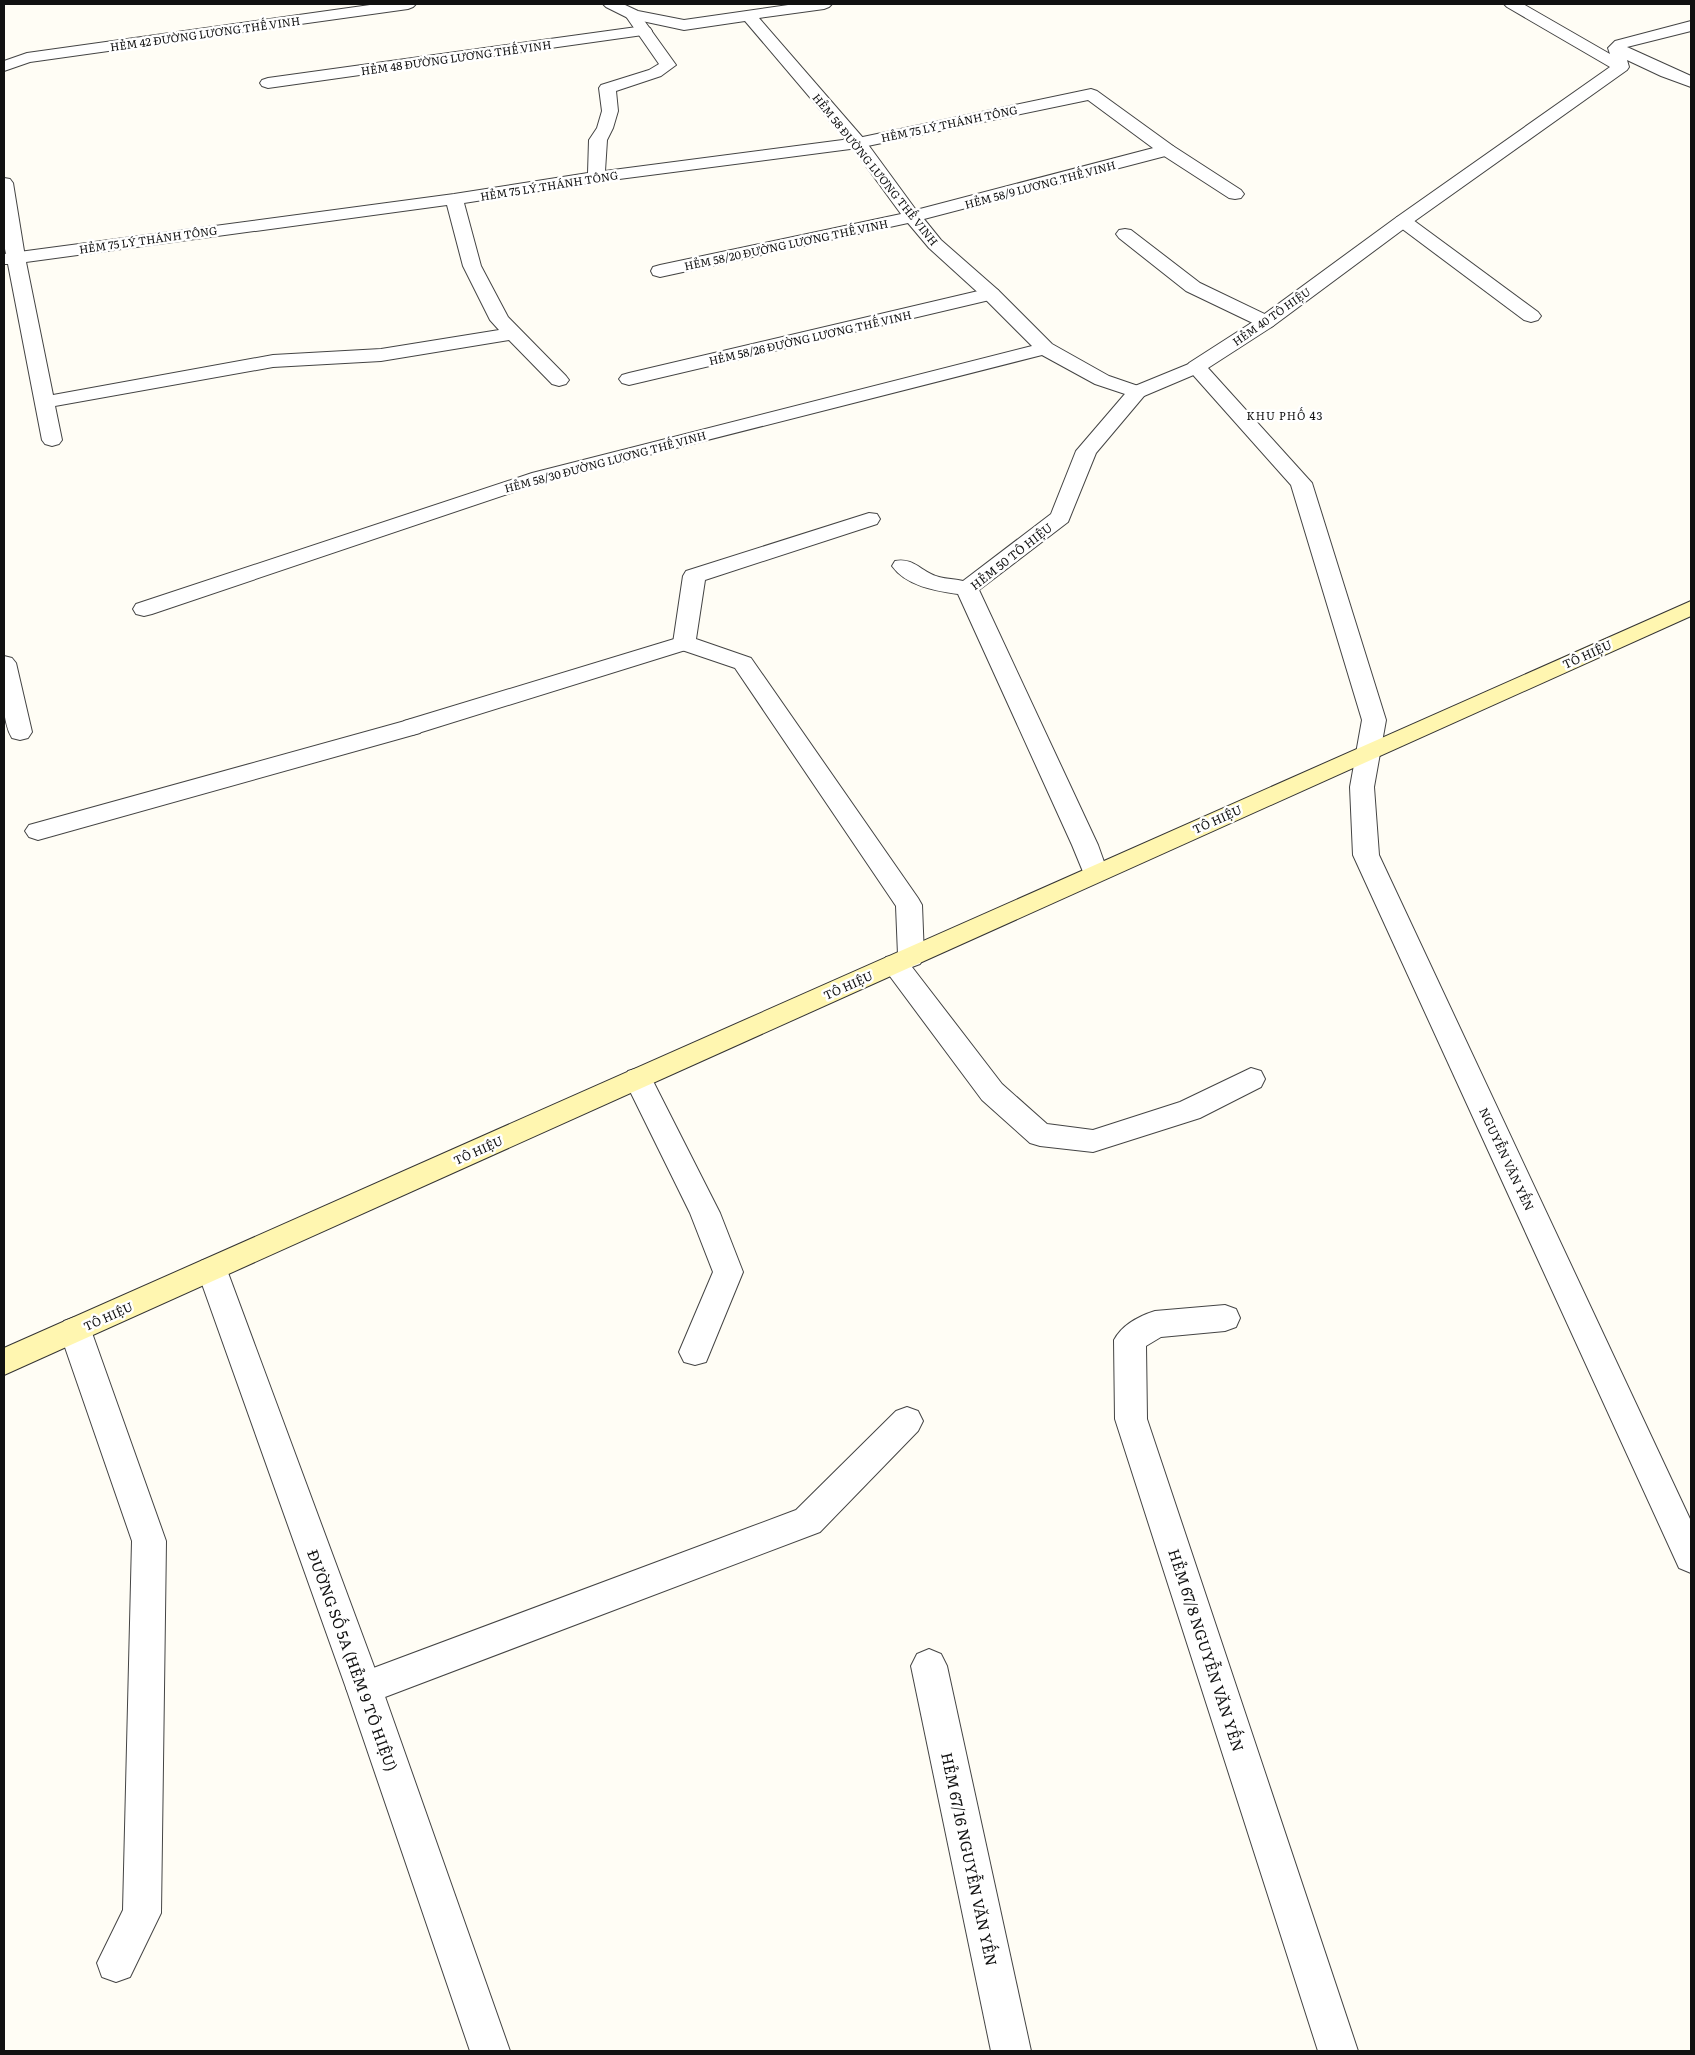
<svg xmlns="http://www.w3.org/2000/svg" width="1695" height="2055" font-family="Literata,serif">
	<rect width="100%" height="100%" fill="#fffdf5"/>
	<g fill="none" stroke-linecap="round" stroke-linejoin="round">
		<g stroke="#444" stroke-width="2">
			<g id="lane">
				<path d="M633 10 638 12 676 65 661 76 616 91 618 111 613 128 607 140 605 171 858 138 1091 89 1097 91 1173 146 1241 190 1244 194 1241 198 1235 199 1229 198 1161 154 1088 100 858 148 596 182 464 203 481 266 508 317 566 376 569 380 566 384 559 386 552 384 509 340 381 361 273 367 55 406 62 440 59 444 52 446 45 444 42 440 8 264H4V254L454 194 588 173 589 140 597 128 602 111 599 88 601 85 649 70 659 64 625 15 628 12ZM447 205 463 266 490 320 499 330 381 349 273 355 53 395 26 262Z"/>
				<polygon points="1403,216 1409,217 1538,312 1541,316 1538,320 1531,322 1524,320 1397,225 1394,221 1397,217"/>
				<polygon points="1125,229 1131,230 1200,283 1273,318 1276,322 1273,326 1266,328 1259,326 1186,291 1119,238 1116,234 1119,230"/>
				<polygon points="991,288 998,290 1000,294 998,298 629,385 622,383 619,379 622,375 629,373"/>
				<path d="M1196 361 1203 363 1206 367 1203 371 1144 396 1096 453 1068 522 979 590 1098 845 1108 873 1104 879 1095 882 1086 879 1072 845 958 594C936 591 906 586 892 566L895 561C914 557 922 573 939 577 946 579 955 579 963 581L1051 514 1076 451 1130 388Z"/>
				<polygon points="869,513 877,514 880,519 877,524 705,580 696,639 751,658 918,898 922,905 924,957 920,964 912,967 1002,1084 1047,1124 1093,1130 1180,1102 1251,1068 1261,1071 1265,1079 1261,1087 1200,1118 1093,1152 1040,1146 1030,1143 982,1100 886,971 882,964 886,957 898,955 896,906 735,668 676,648 673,643 683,576 686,571"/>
				<polygon points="412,719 420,721 424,727 420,733 38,840 29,837 25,831 29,825"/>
				<polygon points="638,1068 648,1071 652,1079 720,1213 743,1272 706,1362 695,1365 684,1362 679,1352 713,1272 690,1213 624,1079 628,1071"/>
				<polygon points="75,1317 86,1321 91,1330 166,1541 161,1913 130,1977 116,1982 102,1977 97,1963 123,1910 132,1541 59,1330 64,1321"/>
				<polygon points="907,1407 918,1411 923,1421 918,1431 820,1532 364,1705 352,1700 346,1688 352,1676 796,1510 896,1411"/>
			</g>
		</g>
		<g stroke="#444" stroke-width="2">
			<g id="street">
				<polygon points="377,4 416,4 413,7 408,9 30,62 4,71 4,61 27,53"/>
				<polygon points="603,4 623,4 638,11 684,20 795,4 832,4 829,7 824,9 759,18 864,139 916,210 1161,146 1167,145 1173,146 1176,150 1173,154 924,219 941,240 998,290 1052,344 1109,376 1144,388 1147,392 1144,396 1137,398 1095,384 1042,355 546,481 152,614 144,616 136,614 133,609 136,604 532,473 1032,346 984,298 929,248 908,223 660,277 653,275 651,271 653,267 660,265 901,214 852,147 745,21 684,30 628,18 606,7"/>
				<polygon points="1504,4 1523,4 1610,54 1608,48 1615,41 1691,21 1691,31 1627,47 1691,76 1691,87 1661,76 1627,60 1629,67 1627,70 1409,225 1273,326 1208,368 1312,483 1386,720 1374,787 1379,855 1691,1521 1691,1573 1679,1568 1353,855 1350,787 1362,720 1291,485 1186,367 1189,363 1259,318 1397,217 1610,67 1507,7"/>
				<polygon points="644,26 650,28 652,31 650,34 268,88 262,86 260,83 262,80 268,78"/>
				<path d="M4 178 10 179 13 183 25 257 23 261 16 263 9 261C0 246 3 196 4 178Z"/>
				<polygon points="684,636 692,638 695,643 692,648 412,735 404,733 400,727 404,721"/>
				<path d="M4 656 12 658 16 663 32 732 28 738 20 740 12 738C0 718 3 678 4 656Z"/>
				<polygon points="212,1257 223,1261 227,1270 382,1688 510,2051 470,2051 346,1688 197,1270 201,1261"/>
				<path d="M1225 1305 1236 1309 1240 1318 1236 1327 1225 1331 1161 1337 1146 1346 1147 1419 1358 2051H1318L1115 1419 1114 1340C1122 1325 1139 1316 1155 1311Z"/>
				<polygon points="929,1649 941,1654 947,1666 1031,2051 991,2051 911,1666 917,1654"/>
			</g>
		</g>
		<g stroke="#333" stroke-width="2">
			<polygon id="secondary" points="1691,601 1691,616 4,1375 4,1348"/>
		</g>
		<use href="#lane" fill="#fff" fill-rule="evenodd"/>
		<use href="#street" fill="#fff" fill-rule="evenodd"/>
		<use href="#secondary" fill="#fff6b0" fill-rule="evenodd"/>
	</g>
	<g text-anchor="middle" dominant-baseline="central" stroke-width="5" stroke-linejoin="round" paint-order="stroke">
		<g font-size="11" fill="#111" stroke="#fff">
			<text transform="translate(205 33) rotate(-8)">HẺM 42 ĐƯỜNG LƯƠNG THẾ VINH</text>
			<text transform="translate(456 57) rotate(-8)">HẺM 48 ĐƯỜNG LƯƠNG THẾ VINH</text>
			<text transform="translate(949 123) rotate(-12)">HẺM 75 LÝ THÁNH TÔNG</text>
			<text transform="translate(876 169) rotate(51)">HẺM 58 ĐƯỜNG LƯƠNG THẾ VINH</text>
			<text transform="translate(1040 184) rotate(-15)">HẺM 58/9 LƯƠNG THẾ VINH</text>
			<text transform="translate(549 185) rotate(-9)">HẺM 75 LÝ THÁNH TÔNG</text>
			<text transform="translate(148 239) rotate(-8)">HẺM 75 LÝ THÁNH TÔNG</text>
			<text transform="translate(786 244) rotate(-12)">HẺM 58/20 ĐƯỜNG LƯƠNG THẾ VINH</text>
			<text transform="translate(1271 316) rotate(-35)">HẺM 40 TÔ HIỆU</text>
			<text transform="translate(810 337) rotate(-13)">HẺM 58/26 ĐƯỜNG LƯƠNG THẾ VINH</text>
			<text transform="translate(605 461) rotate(-15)">HẺM 58/30 ĐƯỜNG LƯƠNG THẾ VINH</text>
		</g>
		<g font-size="11" letter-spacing="1" fill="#111" stroke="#fff">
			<text x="1285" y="415">KHU PHỐ 43</text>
		</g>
		<g font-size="12" fill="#111" stroke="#fff">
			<text transform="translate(1011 556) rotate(-38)">HẺM 50 TÔ HIỆU</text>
			<text transform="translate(1587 654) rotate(-24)">TÔ HIỆU</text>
			<text transform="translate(1217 819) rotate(-24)">TÔ HIỆU</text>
			<text transform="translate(848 985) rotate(-24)">TÔ HIỆU</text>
			<text transform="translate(478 1150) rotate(-24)">TÔ HIỆU</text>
			<text transform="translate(1507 1159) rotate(65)">NGUYỄN VĂN YẾN</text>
			<text transform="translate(108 1316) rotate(-24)">TÔ HIỆU</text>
		</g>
		<g font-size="15" fill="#111" stroke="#fff">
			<text transform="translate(1207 1650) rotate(72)">HẺM 67/8 NGUYỄN VĂN YẾN</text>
			<text transform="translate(353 1660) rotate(70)">ĐƯỜNG SỐ 5A (HẺM 9 TÔ HIỆU)</text>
			<text transform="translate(970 1859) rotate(78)">HẺM 67/16 NGUYỄN VĂN YẾN</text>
		</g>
	</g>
	<rect width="1695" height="2055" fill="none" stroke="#111111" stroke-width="10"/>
</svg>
